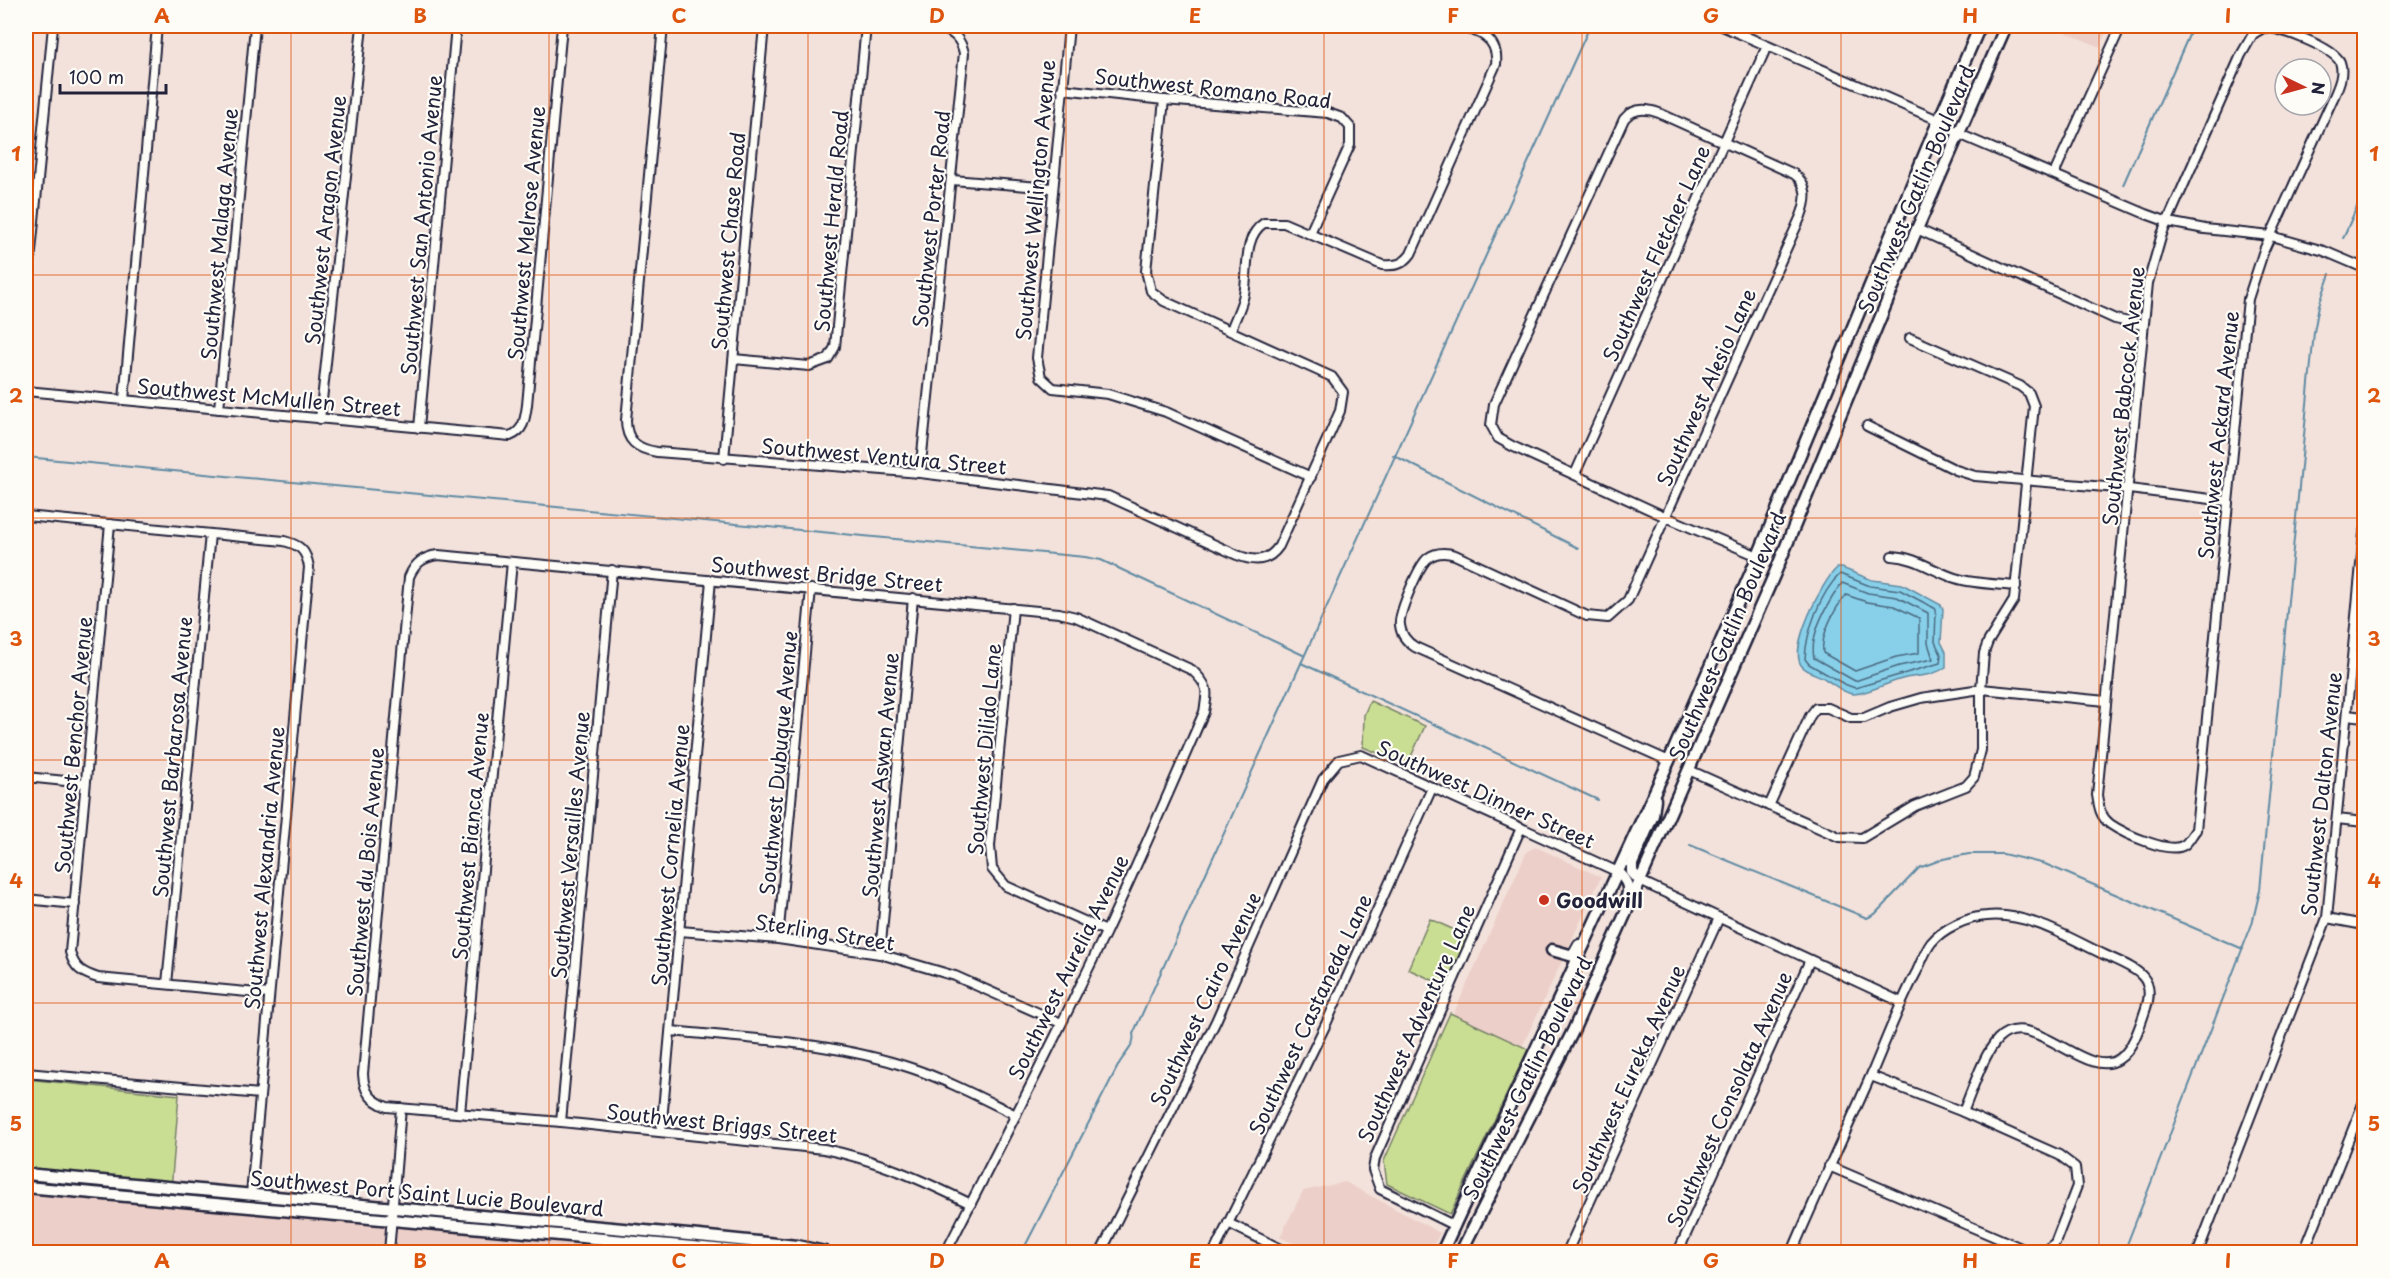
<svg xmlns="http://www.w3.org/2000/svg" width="2390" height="1278" font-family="'Playpen Sans',sans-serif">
	<rect width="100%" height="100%" fill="#f3e2db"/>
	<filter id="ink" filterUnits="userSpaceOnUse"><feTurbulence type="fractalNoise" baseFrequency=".0167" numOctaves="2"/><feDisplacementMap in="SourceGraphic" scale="12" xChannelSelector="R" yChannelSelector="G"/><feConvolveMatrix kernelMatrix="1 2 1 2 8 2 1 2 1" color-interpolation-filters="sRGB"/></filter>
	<g filter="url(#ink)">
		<g fill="#eccfc8">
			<polygon points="2051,26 2109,26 2100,47"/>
			<polygon points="1536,847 1601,877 1522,1047 1453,1015 1527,851"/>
			<polygon points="1345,1182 1440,1233 1430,1252 1311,1252 1280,1237 1303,1191"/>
			<polygon points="26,1186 388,1222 385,1252 26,1252"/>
			<polygon points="396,1223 622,1246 622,1252 393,1252"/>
		</g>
		<g fill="#cade93" stroke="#768067" stroke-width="1.5">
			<polygon points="1370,701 1425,726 1407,765 1363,747 1364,715"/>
			<polygon points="1430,919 1470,937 1448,987 1408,969"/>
			<polygon points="1450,1013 1528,1049 1450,1214 1387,1184 1384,1161"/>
			<polygon points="26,1079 179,1095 171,1189 26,1176"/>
			<polygon points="622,1246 707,1252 622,1252"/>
		</g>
		<path fill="#88d0e9" stroke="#5f8aa3" stroke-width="1.5" d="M1837 568H1842L1872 580 1902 584 1941 605 1943 609 1941 642 1946 652V667C1933 677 1917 675 1902 679 1890 682 1863 695 1853 694 1843 693 1834 684 1825 679 1818 674 1807 673 1801 665 1789 647 1822 581 1837 568Z"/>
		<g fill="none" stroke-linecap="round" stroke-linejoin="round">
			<g stroke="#4b6881" stroke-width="1.5">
				<path d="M1840 574 1870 586 1900 590 1936 609 1935 642 1941 654 1940 663 1855 688 1844 684 1809 664 1805 659C1806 632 1820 593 1840 574Z"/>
				<path d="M1842 583 1868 593 1897 597 1928 613V643L1933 659 1899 666 1855 681 1814 658C1809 634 1828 602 1842 583Z"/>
				<path d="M1846 595 1867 602 1894 606 1919 618V653L1896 657 1855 671 1823 653C1820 635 1835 608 1846 595Z"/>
			</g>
			<g stroke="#5f8aa3" stroke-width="2">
				<polyline points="2123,185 2193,26"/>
				<polyline points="2343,238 2364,191"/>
				<polyline points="1393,455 1578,548"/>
				<polyline points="26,457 1085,557 1101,560 1303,655"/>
				<polyline points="1301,663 1598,800"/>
				<polyline points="26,838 31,839"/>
				<polyline points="1690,845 1867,918 1875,914 1919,868 1943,859 1969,854 2003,854 2045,864 2243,949"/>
				<path d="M1022 1252 1120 1062C1125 1054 1136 1044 1133 1034L1590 26"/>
				<polyline points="2124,1252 2252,924 2260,890 2314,332 2319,305 2330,274"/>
			</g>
			<g stroke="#22223b" stroke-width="12">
				<g id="minor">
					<path d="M663 26 626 420C626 441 637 449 657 452L920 473 1108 496 1237 555C1255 562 1268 562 1279 546L1340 411 1343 392 1332 377 1164 301 1151 291 1146 271 1164 100"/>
					<path d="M892 26 943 29C955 33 961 40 964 53L920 473"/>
					<polyline points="1069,26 1037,358 1041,377 1053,388 1108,394 1166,412 1311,477"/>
					<polyline points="1722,26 1938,120 1959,134 2146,214 2168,222 2205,229 2271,236 2324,251 2364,268"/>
					<path d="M2263 28C2278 26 2334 48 2340 62 2344 73 2339 85 2335 94L2264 250 2248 299 2196 830C2192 834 2189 842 2184 845 2170 855 2123 833 2110 824 2100 816 2099 807 2097 795L2148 283 2162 234 2241 55 2253 34Z"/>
					<polyline points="1062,89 1164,100 1328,113 1342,118 1350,127 1350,145 1310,233"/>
					<polyline points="2054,174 2121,26"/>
					<polyline points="952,180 1052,188"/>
					<polyline points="1917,229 2115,319 2143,325"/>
					<polyline points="26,303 53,26"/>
					<path d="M1231 330C1235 318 1242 306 1244 294 1249 272 1242 237 1264 223H1284L1382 265C1395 266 1403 265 1411 254L1496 64C1499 37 1477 30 1455 26"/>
					<polyline points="734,359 809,366 828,359 835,347 866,26"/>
					<path d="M26 391 510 436C524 431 525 419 527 405L562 26"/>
					<polyline points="124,400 157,26"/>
					<polyline points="219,409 255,26"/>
					<polyline points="320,419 362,26"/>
					<polyline points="1867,426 1956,470 1975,476 2129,489 2227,501"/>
					<polyline points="419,428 456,26"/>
					<polyline points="724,459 764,26"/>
					<polyline points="1575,474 1767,46"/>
					<path d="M26 516 284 541C300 545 306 550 309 567L251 1194"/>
					<path d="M110 524 70 952C74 968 82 973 98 978L269 994"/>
					<path d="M1892 556C1916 557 1933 571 1955 578 1974 584 1996 584 2016 586"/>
					<polyline points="1013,608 990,846 992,869 1006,886 1106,931"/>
					<polyline points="2347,715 2364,717"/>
					<path d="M1669 761 1415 647C1407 642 1401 636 1400 625 1398 614 1419 565 1428 558 1436 552 1446 552 1455 555L1587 616 1608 618 1628 600 1801 216C1807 200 1809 185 1794 174L1659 113C1646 108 1633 108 1624 119L1494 404 1491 425 1498 438 1512 446 1666 517 1758 556"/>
					<polyline points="1689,770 1839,837 1862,838 1915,806 1966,786 1974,777 1981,750 1981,689 1984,653 1988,642 2014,600 2034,406 2029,393 2020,386 1910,338"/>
					<polyline points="26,777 85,783"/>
					<polyline points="1769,806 1810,716 1816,708 1828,708 1851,718 1864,718 1890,707 1921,698 1981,689 2106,701"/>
					<polyline points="2337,819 2364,822"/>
					<polyline points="1640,881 1901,1002"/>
					<polyline points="26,899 75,904"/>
					<polyline points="2327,918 2364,925"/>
					<polyline points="680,931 778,939 880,954 955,976 1061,1023"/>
					<polyline points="778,939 811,589"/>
					<polyline points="880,954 913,598"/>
					<polyline points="167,984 210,534"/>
					<path d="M671 1031C752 1039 834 1042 911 1068 947 1080 981 1098 1016 1115"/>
					<polyline points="26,1073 260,1094"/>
					<polyline points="460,1113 512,562"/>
					<polyline points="561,1122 612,570"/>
					<polyline points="661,1132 711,580"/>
					<polyline points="1829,1166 2028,1251 2044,1251 2055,1243 2077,1186 2075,1167 2059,1155 1963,1112 1871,1076"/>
					<polyline points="1228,1223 1287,1252"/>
					<polyline points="1455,1226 1380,1189 1373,1170 1375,1158 1521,828"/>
					<polyline points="389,1252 401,1108"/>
					<path d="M946 1252C1000 1146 1055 1040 1106 932 1140 859 1172 785 1204 712 1208 690 1209 686 1192 670L1076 617 1059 613 438 555C423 557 415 563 409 577L363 1074C364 1092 370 1100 387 1107L561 1122 824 1149C878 1160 922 1180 971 1204"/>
					<polyline points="1101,1252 1216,1021 1323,779 1339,760 1361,755 1618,872"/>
					<polyline points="1214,1252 1326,1024 1432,788"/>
					<polyline points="1567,1252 1719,918"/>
					<polyline points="1678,1252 1810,960"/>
					<path d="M1792 1252C1817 1193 1845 1134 1871 1075 1886 1040 1899 1005 1917 971 1921 963 1925 951 1931 943 1943 928 1968 917 1987 916 2028 912 2069 938 2105 955 2130 967 2158 974 2146 1008 2141 1023 2133 1050 2119 1059 2086 1082 2031 1005 1998 1039 1983 1055 1972 1091 1963 1112"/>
					<polyline points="2198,1252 2327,918 2364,533"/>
					<polyline points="2304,1252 2364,1101"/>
				</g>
			</g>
			<g stroke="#22223b" stroke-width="15">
				<g id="major">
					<path d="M1618 872C1627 880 1631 887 1626 899"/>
					<polyline points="1640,881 1632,872 1632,864 1653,815 1655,799"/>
					<polyline points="1552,950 1573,956 1579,945"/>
					<polyline points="26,1174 699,1236 797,1246 825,1252"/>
					<polyline points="26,1187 748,1252"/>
					<polyline points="1442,1252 1669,761 1758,556 1932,136 1980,26"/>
					<polyline points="1461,1252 1573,1031 1640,881 1775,573 1917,229 2006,26"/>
				</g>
			</g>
			<use href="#minor" stroke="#fdfcf7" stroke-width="8"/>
			<use href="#major" stroke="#fdfcf7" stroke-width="10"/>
		</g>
	</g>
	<path fill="none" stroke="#de560e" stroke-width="1.5" stroke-opacity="0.55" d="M291 26V1252M549 26V1252M808 26V1252M1066 26V1252M1324 26V1252M1582 26V1252M1841 26V1252M2099 26V1252M26 275H2364M26 518H2364M26 760H2364M26 1003H2364"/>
	<circle fill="#c8321e" stroke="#fdfcf7" stroke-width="2" cx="1544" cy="900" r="6"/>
	<g text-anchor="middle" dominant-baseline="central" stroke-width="4.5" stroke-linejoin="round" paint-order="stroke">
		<g font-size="20" fill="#22223b" stroke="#fdfcf7">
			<text transform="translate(1213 88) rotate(6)">Southwest Romano Road</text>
			<text transform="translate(1916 189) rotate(-67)">Southwest Gatlin Boulevard</text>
			<text transform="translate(1035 200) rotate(-85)">Southwest Wellington Avenue</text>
			<text transform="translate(931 219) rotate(-84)">Southwest Porter Road</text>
			<text transform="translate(325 220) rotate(-84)">Southwest Aragon Avenue</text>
			<text transform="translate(831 221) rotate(-85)">Southwest Herald Road</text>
			<text transform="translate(421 225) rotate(-85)">Southwest San Antonio Avenue</text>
			<text transform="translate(526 233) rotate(-85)">Southwest Melrose Avenue</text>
			<text transform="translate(219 234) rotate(-85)">Southwest Malaga Avenue</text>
			<text transform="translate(728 241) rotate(-85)">Southwest Chase Road</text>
			<text transform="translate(1656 253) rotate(-66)">Southwest Fletcher Lane</text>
			<text transform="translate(1706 387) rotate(-66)">Southwest Alesio Lane</text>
			<text transform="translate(2123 396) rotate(-84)">Southwest Babcock Avenue</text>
			<text transform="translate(269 397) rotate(5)">Southwest McMullen Street</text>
			<text transform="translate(2218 435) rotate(-84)">Southwest Ackard Avenue</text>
			<text transform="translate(884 456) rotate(5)">Southwest Ventura Street</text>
			<text transform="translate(827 574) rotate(5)">Southwest Bridge Street</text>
			<text transform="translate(1727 636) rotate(-67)">Southwest Gatlin Boulevard</text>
			<text transform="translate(73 745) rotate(-85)">Southwest Benchor Avenue</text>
			<text transform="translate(984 749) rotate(-85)">Southwest Dilido Lane</text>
			<text transform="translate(172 757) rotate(-85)">Southwest Barbarosa Avenue</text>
			<text transform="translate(778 763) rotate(-85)">Southwest Dubuque Avenue</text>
			<text transform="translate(880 775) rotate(-85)">Southwest Aswan Avenue</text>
			<text transform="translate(1486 794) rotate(24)">Southwest Dinner Street</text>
			<text transform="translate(2321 794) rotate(-84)">Southwest Dalton Avenue</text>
			<text transform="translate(470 836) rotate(-85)">Southwest Bianca Avenue</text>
			<text transform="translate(570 845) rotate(-85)">Southwest Versailles Avenue</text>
			<text transform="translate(670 855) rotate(-85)">Southwest Cornelia Avenue</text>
			<text transform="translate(264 868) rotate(-85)">Southwest Alexandria Avenue</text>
			<text transform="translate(365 872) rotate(-85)">Southwest du Bois Avenue</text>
			<text transform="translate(825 932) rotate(9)">Sterling Street</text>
			<text transform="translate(1068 967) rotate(-64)">Southwest Aurelia Avenue</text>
			<text transform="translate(1205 999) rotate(-65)">Southwest Cairo Avenue</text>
			<text transform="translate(1310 1014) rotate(-65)">Southwest Castaneda Lane</text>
			<text transform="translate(1416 1023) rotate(-66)">Southwest Adventure Lane</text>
			<text transform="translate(1527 1078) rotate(-64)">Southwest Gatlin Boulevard</text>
			<text transform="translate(1628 1079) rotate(-66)">Southwest Eureka Avenue</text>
			<text transform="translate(1729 1099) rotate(-66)">Southwest Consolata Avenue</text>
			<text transform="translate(722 1123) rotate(6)">Southwest Briggs Street</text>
			<text transform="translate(427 1193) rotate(5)">Southwest Port Saint Lucie Boulevard</text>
		</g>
		<g font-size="20" font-weight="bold" fill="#22223b" stroke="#fdfcf7" text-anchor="start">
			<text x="1556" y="900">Goodwill</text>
		</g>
	</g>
	<rect width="2390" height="1278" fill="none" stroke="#fdfcf7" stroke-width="66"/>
	<g transform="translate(2303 87) rotate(95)"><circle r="28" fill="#fdfcf7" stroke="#a5a5ac" stroke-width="1.5"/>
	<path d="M0-4.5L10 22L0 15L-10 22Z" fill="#c8321e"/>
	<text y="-9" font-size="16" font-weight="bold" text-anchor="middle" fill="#22223b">N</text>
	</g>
	<path d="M60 84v9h106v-9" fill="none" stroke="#22223b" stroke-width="3"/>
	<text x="69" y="84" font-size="18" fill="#22223b" stroke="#fdfcf7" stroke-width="4.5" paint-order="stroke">100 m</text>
	<rect x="33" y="33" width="2324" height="1212" fill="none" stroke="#de560e" stroke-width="2"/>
	<g font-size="20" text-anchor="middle" font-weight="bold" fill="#de560e">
		<text x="162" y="23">A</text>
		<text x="420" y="23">B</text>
		<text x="679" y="23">C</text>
		<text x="937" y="23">D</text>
		<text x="1195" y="23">E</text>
		<text x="1453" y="23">F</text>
		<text x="1711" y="23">G</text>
		<text x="1970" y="23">H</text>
		<text x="2228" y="23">I</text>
		<text x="16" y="161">1</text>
		<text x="2374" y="161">1</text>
		<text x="16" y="403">2</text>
		<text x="2374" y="403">2</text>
		<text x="16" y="646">3</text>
		<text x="2374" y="646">3</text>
		<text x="16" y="888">4</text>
		<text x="2374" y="888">4</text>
		<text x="16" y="1131">5</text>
		<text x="2374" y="1131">5</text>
		<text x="162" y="1268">A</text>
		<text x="420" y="1268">B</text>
		<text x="679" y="1268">C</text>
		<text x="937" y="1268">D</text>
		<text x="1195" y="1268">E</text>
		<text x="1453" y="1268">F</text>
		<text x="1711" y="1268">G</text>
		<text x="1970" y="1268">H</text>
		<text x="2228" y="1268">I</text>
	</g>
</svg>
